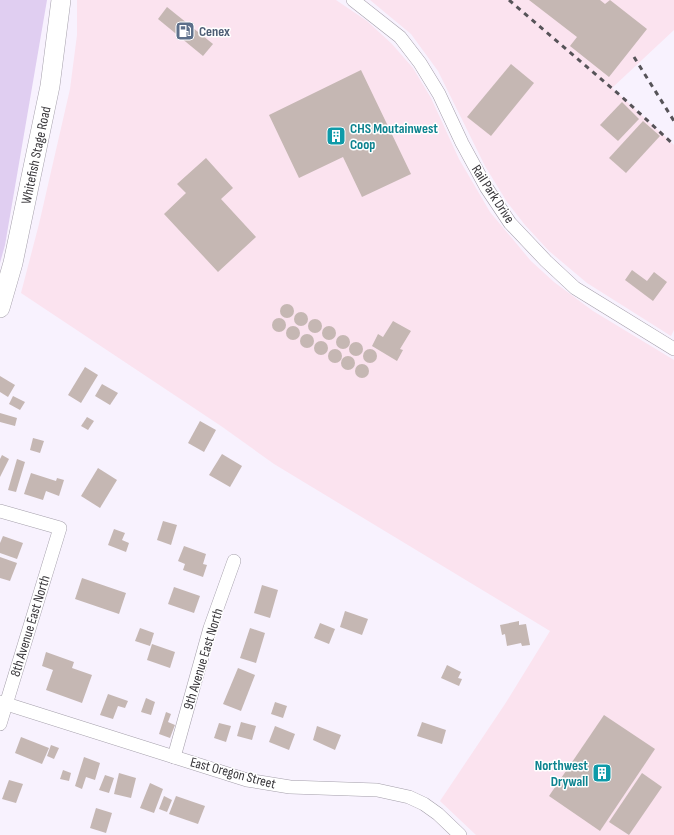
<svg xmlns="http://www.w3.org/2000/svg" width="674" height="835" font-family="'Sofia Sans Condensed',sans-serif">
	<rect width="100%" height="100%" fill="#f8f2fe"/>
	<g fill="#fbe3ef">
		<polygon points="77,0 336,0 367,21 392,44 413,68 431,98 459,159 490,212 531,261 554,282 593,311 674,360 674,835 476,835 440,801 505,704 550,631 274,464 221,426 21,293 39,224 70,89 77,35"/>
		<polygon points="370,0 674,0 674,30 612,88 674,145 674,330 671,336 587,283 549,251 525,225 507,202 485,166 438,71 411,34"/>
	</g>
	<polygon fill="#e0cef1" points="0,0 47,0 5,245 0,263"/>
	<g fill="#c5b7b3">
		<polygon points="529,0 600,0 605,4 610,0 647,29 609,77 570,46 577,37"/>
		<polygon points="167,7 213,44 203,56 158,19"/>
		<polygon points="511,64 534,83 491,136 467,117"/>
		<polygon points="361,70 411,174 362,197 343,157 299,178 269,115"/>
		<polygon points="622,102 639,119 618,141 600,125"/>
		<polygon points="643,121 660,136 626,173 609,158"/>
		<polygon points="206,158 233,188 221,199 256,237 218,272 164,214 186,193 177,184"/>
		<polygon points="632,270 647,281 654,272 667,282 653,301 625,280"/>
		<circle cx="287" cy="311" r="7"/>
		<circle cx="301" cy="319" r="7"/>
		<circle cx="279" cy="325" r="7"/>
		<circle cx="315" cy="326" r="7"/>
		<polygon points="393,321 411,331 400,349 403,350 397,361 372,346 378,334 383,337"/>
		<circle cx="329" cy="333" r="7"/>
		<circle cx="293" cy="333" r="7"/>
		<circle cx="307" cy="341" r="7"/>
		<circle cx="343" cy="342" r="7"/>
		<circle cx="321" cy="348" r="7"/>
		<circle cx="356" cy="349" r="7"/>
		<circle cx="370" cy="356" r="7"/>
		<circle cx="335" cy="356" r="7"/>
		<circle cx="348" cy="363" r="7"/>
		<circle cx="362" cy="371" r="7"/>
		<polygon points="85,367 98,375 81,403 68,395"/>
		<polygon points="0,376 15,385 8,397 0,392"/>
		<polygon points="102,384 118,393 110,405 95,396"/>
		<polygon points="13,396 25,402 20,410 9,404"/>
		<polygon points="0,413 17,418 15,426 0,422"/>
		<polygon points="87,417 94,421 88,430 81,426"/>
		<polygon points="200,421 216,430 204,452 188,443"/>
		<polygon points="33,438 44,441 40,453 30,450"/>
		<polygon points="222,454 242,466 230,487 209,475"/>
		<polygon points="2,455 9,459 0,477 0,459"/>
		<polygon points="17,459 25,462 16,492 8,490"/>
		<polygon points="98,468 117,480 100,508 81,496"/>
		<polygon points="31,473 56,481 57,478 64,480 59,496 46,491 43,500 24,494"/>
		<polygon points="163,521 177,525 171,545 157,540"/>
		<polygon points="114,529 125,533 122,540 129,543 126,552 108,545"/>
		<polygon points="3,536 23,543 17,559 0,553 0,543"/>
		<polygon points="184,546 206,554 203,564 207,565 203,577 183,570 185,564 178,561"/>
		<polygon points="0,557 17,563 10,581 0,578"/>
		<polygon points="82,578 126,593 119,614 75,599"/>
		<polygon points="262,585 278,590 270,618 254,613"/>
		<polygon points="174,587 200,596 194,613 168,604"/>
		<polygon points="345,611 368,619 362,635 340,627"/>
		<polygon points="519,621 519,625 526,624 530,645 522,646 521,643 507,646 505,634 502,635 500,625"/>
		<polygon points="320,623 335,629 329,644 314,638"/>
		<polygon points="140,628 154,633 150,646 135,641"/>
		<polygon points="250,628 265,633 256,663 240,658"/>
		<polygon points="152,644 175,652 170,668 147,660"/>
		<polygon points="46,652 74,662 72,668 92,675 82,703 46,690 53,670 42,666"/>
		<polygon points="447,665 461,672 458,678 462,679 459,686 441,678"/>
		<polygon points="238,668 255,675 241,711 223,704"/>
		<polygon points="108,694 128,701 125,708 118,706 113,719 100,715"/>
		<polygon points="146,698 155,702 151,715 141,712"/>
		<polygon points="275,702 287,706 283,718 271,714"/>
		<polygon points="166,712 171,714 168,722 175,725 170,738 159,734"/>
		<polygon points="604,715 655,749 600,831 549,796"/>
		<polygon points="241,722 256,726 252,740 237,736"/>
		<polygon points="422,722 446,730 442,744 417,736"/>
		<polygon points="219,723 231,726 226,742 214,738"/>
		<polygon points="275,726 295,734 289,750 269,742"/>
		<polygon points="317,726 341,735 335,750 313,740"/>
		<polygon points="21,737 49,748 42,764 15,753"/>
		<polygon points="51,745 59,748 54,759 47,756"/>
		<polygon points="84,757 100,763 95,780 86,777 82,789 75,786"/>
		<polygon points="63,770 71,773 69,781 60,779"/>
		<polygon points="119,773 136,778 131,798 114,794"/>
		<polygon points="642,773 662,787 629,835 609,822"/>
		<polygon points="105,775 114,778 109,793 99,790"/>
		<polygon points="9,780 23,784 16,803 2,799"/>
		<polygon points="150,783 163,789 154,813 140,808"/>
		<polygon points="164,796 172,800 167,812 159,809"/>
		<polygon points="176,796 205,806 198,824 169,814"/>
		<polygon points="96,808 112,813 106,833 90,828"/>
	</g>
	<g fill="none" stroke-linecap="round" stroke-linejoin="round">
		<g stroke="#a49faa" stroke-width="14">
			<g id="street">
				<polyline points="353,0 400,37 420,63 439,94 462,143 486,187 510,223 546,261 575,288 674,349"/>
				<polyline points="0,511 60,528 0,724"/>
				<polyline points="0,702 247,780 290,787 377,790 409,797 424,804 438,814 460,835"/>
				<polyline points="174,757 210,628 234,561"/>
			</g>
		</g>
		<g stroke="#a49faa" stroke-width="20">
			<g id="secondary">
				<path id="s1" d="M0 308 13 263 50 86 61 0"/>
			</g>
		</g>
		<use href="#street" stroke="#fff" stroke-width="13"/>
		<use href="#secondary" stroke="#fff" stroke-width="19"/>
		<g stroke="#565358" stroke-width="3" stroke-dasharray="5 5" stroke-linecap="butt">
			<polyline points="509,0 622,97 674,145"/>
			<polyline points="634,57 674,121"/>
		</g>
	</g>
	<defs>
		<g id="fuel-square" transform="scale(1)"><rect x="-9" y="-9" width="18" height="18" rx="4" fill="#5c6f8a" stroke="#fff"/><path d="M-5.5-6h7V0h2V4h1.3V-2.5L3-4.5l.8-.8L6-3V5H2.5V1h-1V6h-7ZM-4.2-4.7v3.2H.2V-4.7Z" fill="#fff"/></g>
		<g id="building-square" transform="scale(1)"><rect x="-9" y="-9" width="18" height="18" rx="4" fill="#0f9aa8" stroke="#fff"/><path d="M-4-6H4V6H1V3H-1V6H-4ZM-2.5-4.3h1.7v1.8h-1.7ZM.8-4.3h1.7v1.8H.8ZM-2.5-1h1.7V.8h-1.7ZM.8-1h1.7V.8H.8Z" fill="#fff"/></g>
	</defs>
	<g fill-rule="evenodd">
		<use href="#fuel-square" x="185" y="31"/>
		<use href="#building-square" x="336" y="136"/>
		<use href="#building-square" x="602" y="773"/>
	</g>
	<g text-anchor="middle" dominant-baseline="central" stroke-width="3" stroke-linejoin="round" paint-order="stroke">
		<g font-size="14" font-weight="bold" fill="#4e5e75" stroke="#fff" text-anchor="start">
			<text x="199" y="31">Cenex</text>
		</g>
		<g font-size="14" font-weight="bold" fill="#0d838f" stroke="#fff" text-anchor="start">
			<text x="350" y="128">CHS Moutainwest<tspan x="350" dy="16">Coop</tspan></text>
			<text x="588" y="765" text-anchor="end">Northwest<tspan x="588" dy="16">Drywall</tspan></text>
		</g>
		<g font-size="14" fill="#39373b" stroke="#fff">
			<text stroke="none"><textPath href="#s1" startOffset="157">Whitefish Stage Road</textPath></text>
			<text transform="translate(493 194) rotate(57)">Rail Park Drive</text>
			<text transform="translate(30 626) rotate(-73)">8th Avenue East North</text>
			<text transform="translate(203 659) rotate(-73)">9th Avenue East North</text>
			<text transform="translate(233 773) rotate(15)">East Oregon Street</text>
		</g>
	</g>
</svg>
